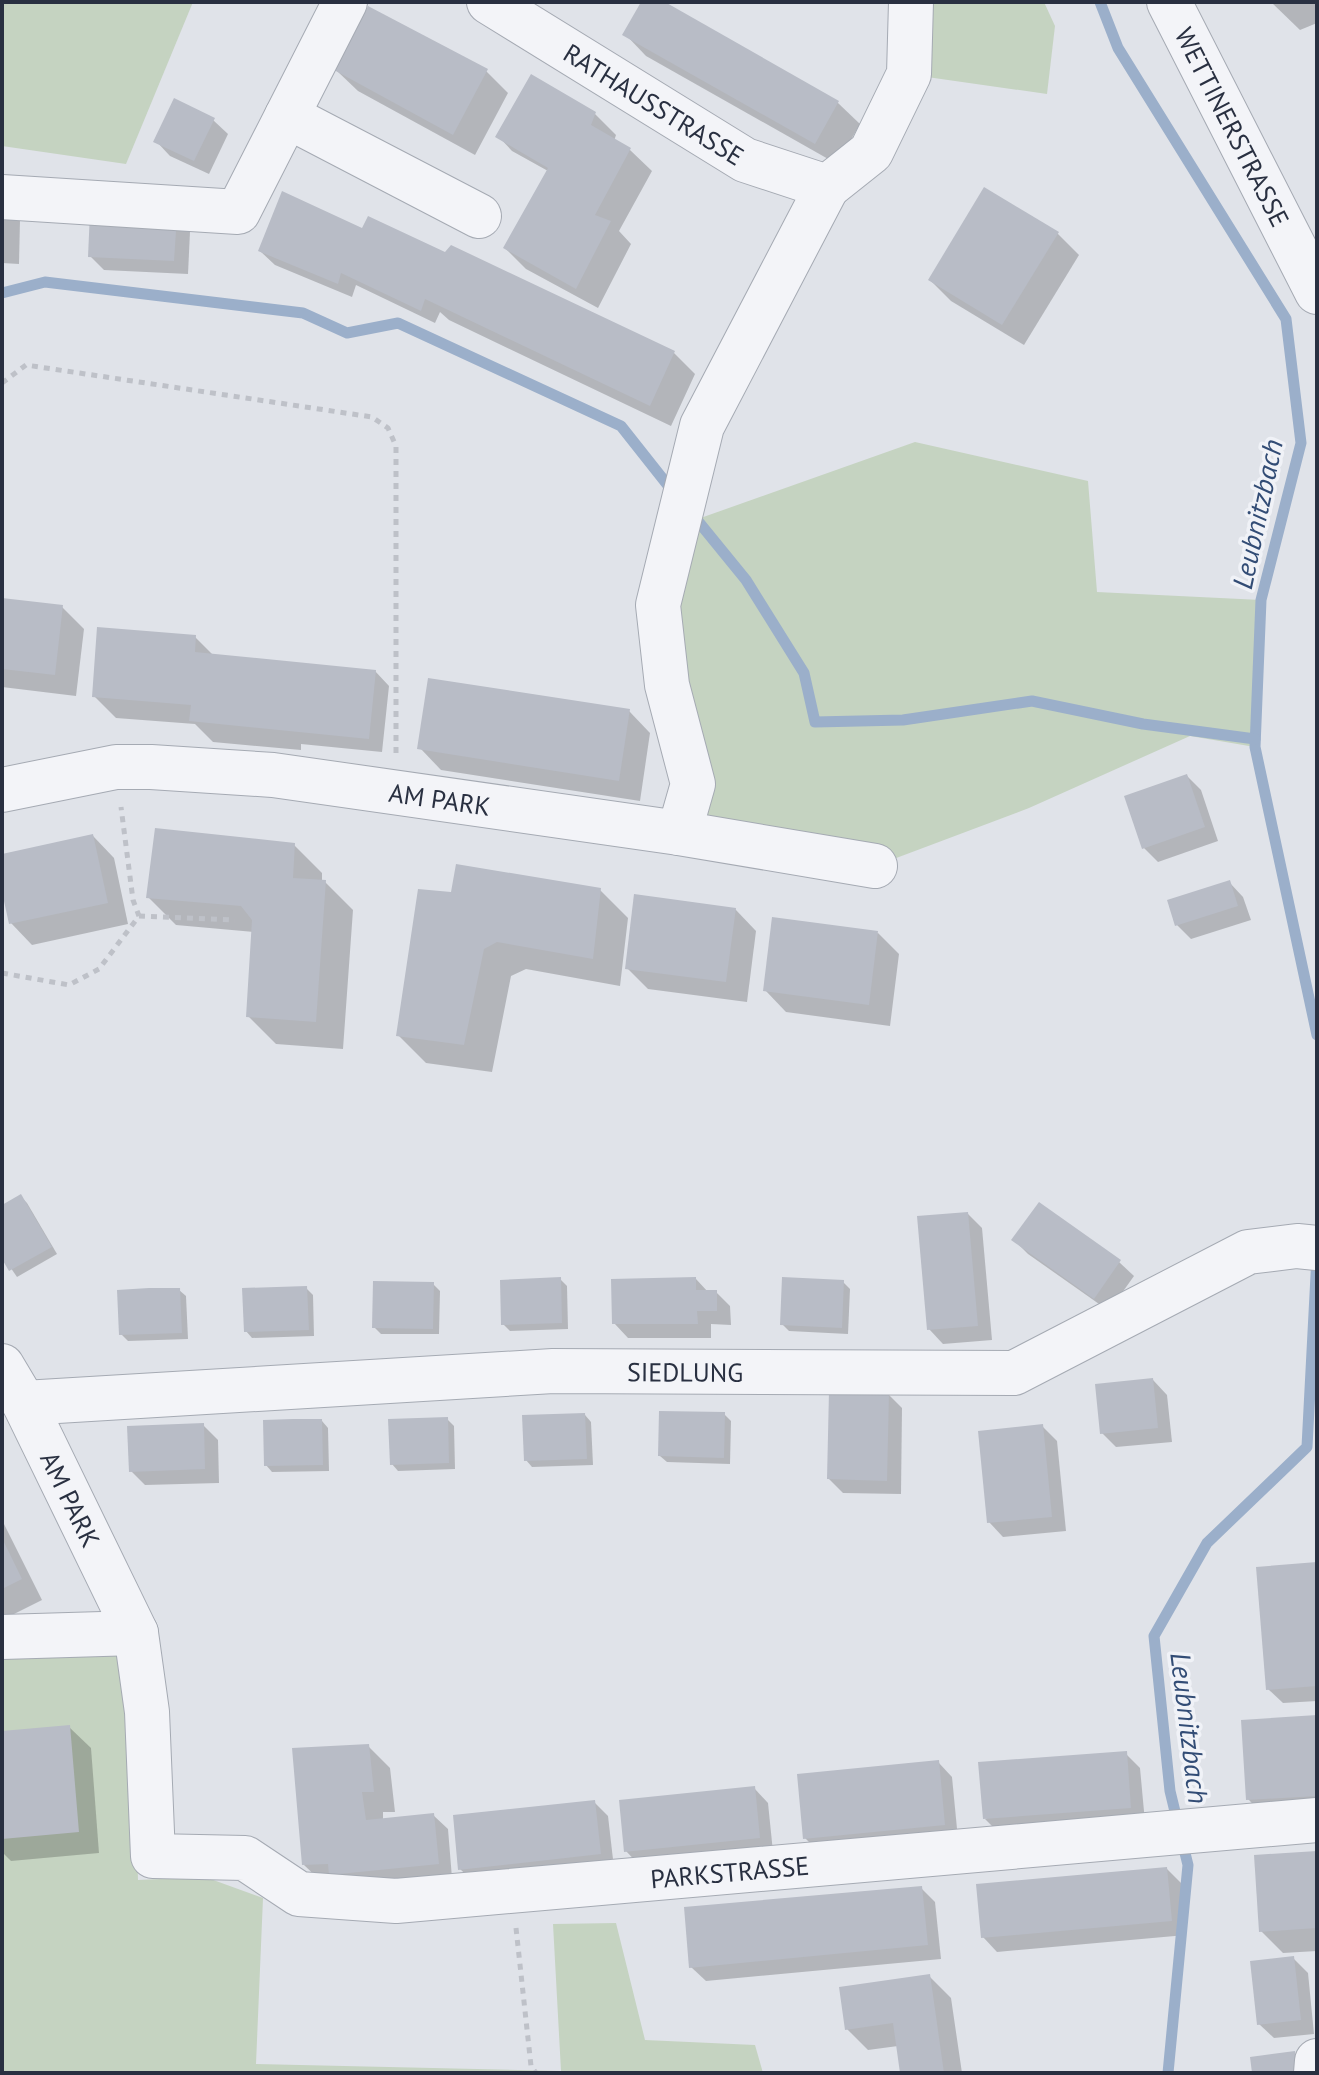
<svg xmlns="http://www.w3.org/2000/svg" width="1319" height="2075" font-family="'PT Sans',sans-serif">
	<rect width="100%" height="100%" fill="#e0e3e9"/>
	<g fill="#c5d3c1">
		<polygon points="2,2 193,2 126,164 2,146"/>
		<polygon points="932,2 1044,2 1055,26 1047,94 927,77"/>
		<polygon points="915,442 1088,481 1097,592 1261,600 1255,747 1190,736 1029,808 875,866 679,833 667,685 678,526"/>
		<polygon points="122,1640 133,1706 138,1880 205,1877 263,1898 256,2064 561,2071 553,1924 616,1923 645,2040 755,2045 763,2073 2,2073 2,1660"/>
	</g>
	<g fill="#0003">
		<polygon points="643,2 661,2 838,103 860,124 837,164 646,56 625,34"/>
		<polygon points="1317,2 1317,23 1300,30 1271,2"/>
		<polygon points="336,70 486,71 508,93 475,155 358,91"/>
		<polygon points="595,114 616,135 614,141 630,150 652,171 619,231 631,244 598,308 526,269 505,248 548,171 512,151 498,136"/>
		<polygon points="213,120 228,134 209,174 170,156 156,141"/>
		<polygon points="985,189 1058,234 1079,255 1024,345 951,301 930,280"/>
		<polygon points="2,206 6,206 20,220 19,264 2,263"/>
		<polygon points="176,218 190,232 188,274 104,270 90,256"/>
		<polygon points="363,231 444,254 674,353 695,374 671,426 449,320 440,312 435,323 356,285 352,297 275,265 260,251"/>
		<polygon points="2,600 62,607 84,629 76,696 2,687"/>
		<polygon points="195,637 214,656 375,671 389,686 382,752 301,744 301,750 213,742 195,724 116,718 94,696"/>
		<polygon points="629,711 650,733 640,801 441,770 420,748"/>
		<polygon points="1187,776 1201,790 1218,841 1158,862 1144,848"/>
		<polygon points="93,836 114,858 128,924 32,945 11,923 2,883 2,856"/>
		<polygon points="294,845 322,873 322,882 325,882 353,910 343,1049 276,1044 248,1016 254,932 176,925 148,897"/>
		<polygon points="1229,882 1243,897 1251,920 1191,939 1177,925"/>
		<polygon points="600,890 628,918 620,986 526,969 511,976 492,1072 426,1063 398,1035 452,895"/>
		<polygon points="735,909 756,931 747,1002 648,989 627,968"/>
		<polygon points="878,933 899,954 890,1026 786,1012 765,990"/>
		<polygon points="21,1197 27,1203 57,1254 17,1277 2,1255 2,1208"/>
		<polygon points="968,1214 982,1228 992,1340 943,1344 929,1329"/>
		<polygon points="1014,1240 1119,1262 1134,1276 1109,1311 1028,1254"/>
		<polygon points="560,1279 567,1286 568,1329 510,1331 503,1324"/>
		<polygon points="696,1279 708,1292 716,1292 730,1306 731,1325 711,1324 711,1338 628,1338 614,1323"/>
		<polygon points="843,1282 850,1289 848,1334 789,1331 782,1324"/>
		<polygon points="433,1284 440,1291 439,1334 381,1334 374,1327"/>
		<polygon points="306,1288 313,1295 314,1336 252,1338 246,1331"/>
		<polygon points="179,1290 186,1296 188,1339 128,1341 121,1334"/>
		<polygon points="1153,1380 1167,1395 1172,1442 1116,1447 1102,1433"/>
		<polygon points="888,1394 902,1408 901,1494 843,1493 829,1479"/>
		<polygon points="724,1414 731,1421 730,1464 667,1462 660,1456"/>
		<polygon points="585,1415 591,1422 593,1465 532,1467 526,1460"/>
		<polygon points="447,1419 454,1426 455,1469 398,1471 392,1464"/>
		<polygon points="322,1421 328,1428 329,1471 272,1472 266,1465"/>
		<polygon points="203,1425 218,1440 219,1483 145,1485 131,1471"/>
		<polygon points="1042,1426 1057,1441 1066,1531 1003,1537 989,1522"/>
		<polygon points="2,1520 42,1600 2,1620"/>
		<polygon points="1317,1564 1317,1701 1283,1703 1268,1689"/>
		<polygon points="1317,1717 1317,1818 1269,1821 1248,1799"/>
		<polygon points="69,1727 91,1748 99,1853 11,1861 2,1852 2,1733"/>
		<polygon points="368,1746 390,1768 395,1812 383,1812 383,1820 433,1815 448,1829 452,1878 326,1886 304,1865"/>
		<polygon points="1126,1754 1140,1768 1145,1822 999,1833 985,1819"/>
		<polygon points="938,1762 952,1777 958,1839 819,1852 805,1838"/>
		<polygon points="754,1788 768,1803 773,1852 640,1866 626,1851"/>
		<polygon points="594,1802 608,1816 614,1868 475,1883 460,1869"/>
		<polygon points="1317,1853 1317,1951 1283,1953 1261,1931"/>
		<polygon points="1167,1869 1181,1883 1186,1935 997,1952 983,1937"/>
		<polygon points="921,1888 935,1902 941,1959 706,1981 691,1967"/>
		<polygon points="1293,1958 1308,1973 1314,2034 1274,2038 1259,2024"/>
		<polygon points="930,1977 951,1998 962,2073 902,2073 898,2046 868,2050 847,2029"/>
	</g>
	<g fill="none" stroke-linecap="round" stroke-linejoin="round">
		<g stroke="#9bafca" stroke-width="11">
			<polyline points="1100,2 1118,48 1286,319 1301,443 1261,600 1255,747 1317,1035"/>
			<polyline points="2,293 45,282 303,313 347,333 398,323 621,426 674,493"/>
			<polyline points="693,515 746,580 804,673 815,722 903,720 1032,701 1143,724 1255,739"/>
			<polyline points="1178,1824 1170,1791 1154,1636 1207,1543 1307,1447 1317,1256"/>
			<polyline points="1168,2073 1188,1865 1182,1841"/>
		</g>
	</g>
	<g fill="#b8bcc6">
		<polygon points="641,2 665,2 839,101 815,144 622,35"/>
		<polygon points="368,6 488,69 453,135 334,70"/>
		<polygon points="531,74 596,112 591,125 631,148 595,215 611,221 576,289 503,248 548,168 495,137"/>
		<polygon points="174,98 215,118 194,161 153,142"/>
		<polygon points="984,187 1059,232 1002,325 928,280"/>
		<polygon points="282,191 362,228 368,216 445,252 451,245 675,351 650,406 425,299 421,311 341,273 338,284 258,251"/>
		<polygon points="90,212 177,216 174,261 88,257"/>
		<polygon points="2,598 63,605 55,675 2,669"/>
		<polygon points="97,627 196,635 195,652 376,670 369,739 189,721 191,705 92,697"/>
		<polygon points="428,678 630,709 619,781 417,749"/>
		<polygon points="1187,774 1205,827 1142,849 1124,796"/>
		<polygon points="155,828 295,843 293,878 326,880 316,1022 246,1017 252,920 241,906 146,898"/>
		<polygon points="93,834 108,903 9,924 2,892 2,854"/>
		<polygon points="456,864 601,888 593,959 497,942 484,949 464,1045 396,1036 418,889 451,892"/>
		<polygon points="1230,880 1238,906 1175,926 1167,900"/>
		<polygon points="634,894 736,908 726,982 625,969"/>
		<polygon points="772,917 878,931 869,1005 763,991"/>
		<polygon points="21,1194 52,1247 9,1271 2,1259 2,1205"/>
		<polygon points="1039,1202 1121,1260 1094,1299 1011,1240"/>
		<polygon points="968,1212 978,1326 927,1330 917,1216"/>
		<polygon points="561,1277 562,1323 501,1325 500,1280"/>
		<polygon points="696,1277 696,1290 717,1290 717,1311 697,1311 698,1324 612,1324 611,1279"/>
		<polygon points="782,1277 844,1280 842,1328 780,1325"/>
		<polygon points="373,1281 434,1282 433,1329 372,1328"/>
		<polygon points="307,1286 309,1330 244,1332 242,1288"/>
		<polygon points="149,1288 180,1288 182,1333 119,1335 117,1290"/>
		<polygon points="1153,1378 1158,1428 1100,1434 1095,1384"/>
		<polygon points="829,1391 889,1392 887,1481 827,1479"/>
		<polygon points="659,1411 725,1412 724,1458 658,1456"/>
		<polygon points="585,1413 587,1459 524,1461 522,1415"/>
		<polygon points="448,1417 449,1463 390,1465 388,1419"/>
		<polygon points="293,1419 322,1419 323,1465 264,1466 263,1420"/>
		<polygon points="204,1423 205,1469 129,1472 127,1426"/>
		<polygon points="1043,1424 1052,1517 987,1523 978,1431"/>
		<polygon points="2,1538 22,1579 2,1589"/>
		<polygon points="1317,1562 1317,1686 1266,1690 1256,1567"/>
		<polygon points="1317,1715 1317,1796 1246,1800 1241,1720"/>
		<polygon points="70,1725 79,1832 2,1839 2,1731"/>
		<polygon points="369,1744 374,1792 362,1792 366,1820 434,1813 439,1864 329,1875 328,1864 302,1865 292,1748"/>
		<polygon points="1127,1751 1131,1808 983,1819 978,1762"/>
		<polygon points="939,1760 945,1825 803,1839 797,1774"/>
		<polygon points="755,1786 760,1838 624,1852 619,1800"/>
		<polygon points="595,1800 601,1854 458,1870 453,1815"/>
		<polygon points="1317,1851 1317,1928 1259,1932 1254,1855"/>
		<polygon points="1167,1867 1172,1921 981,1938 976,1884"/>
		<polygon points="922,1886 928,1945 689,1968 684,1907"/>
		<polygon points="1294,1956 1301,2020 1257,2025 1250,1961"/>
		<polygon points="930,1974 944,2073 900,2073 893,2023 845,2030 839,1987"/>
		<polygon points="1295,2051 1298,2073 1252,2073 1250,2057"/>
	</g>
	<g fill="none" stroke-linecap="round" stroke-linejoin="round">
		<g stroke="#a5aab3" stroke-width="46">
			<g id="minor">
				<path id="s1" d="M489 2 745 160 827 187 871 152 909 74 911 2"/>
				<path id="s2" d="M1169 2 1317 292"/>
				<polyline points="287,116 479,216"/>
				<polyline points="2,197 238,212 345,2"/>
				<path id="s3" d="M2 790 116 767H151L273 775 679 833 875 866"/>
				<polyline points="679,833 693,784 667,685 658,605 702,426 827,187"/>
				<path id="s4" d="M2 1366 24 1403 136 1633 147 1712 153 1856 245 1858 299 1894 396 1901 1317 1820"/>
				<path id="s5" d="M24 1403 553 1371 1014 1373 1248 1252 1297 1246 1317 1248"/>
				<polyline points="2,1637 136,1633"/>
				<polyline points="1316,2073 1317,2061"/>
			</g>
		</g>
		<g stroke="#bec1c8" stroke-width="5" stroke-dasharray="6 6" stroke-linecap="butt">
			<polyline points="2,383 26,365 372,417 388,428 396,446 396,753"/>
			<polyline points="139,916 235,920"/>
			<polyline points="2,973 69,985 99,969 139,916 133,900 121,807"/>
			<polyline points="516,1928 531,2066 536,2073"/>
		</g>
		<use href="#minor" stroke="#f3f4f8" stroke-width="44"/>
	</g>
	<g text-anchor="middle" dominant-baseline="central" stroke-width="7" stroke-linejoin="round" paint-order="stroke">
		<g font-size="26" fill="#293041" stroke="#f0f2f7">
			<text stroke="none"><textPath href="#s1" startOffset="194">RATHAUSSTRASSE</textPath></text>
			<text stroke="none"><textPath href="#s2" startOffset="140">WETTINERSTRASSE</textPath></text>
			<text stroke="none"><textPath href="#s3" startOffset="442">AM PARK</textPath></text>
			<text stroke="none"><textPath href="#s5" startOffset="662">SIEDLUNG</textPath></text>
			<text stroke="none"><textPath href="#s4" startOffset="150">AM PARK</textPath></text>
			<text stroke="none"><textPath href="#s4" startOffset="1112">PARKSTRASSE</textPath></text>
		</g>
		<g font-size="28" font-style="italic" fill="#324c75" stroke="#f0f2f7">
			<text transform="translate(1257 514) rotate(-78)">Leubnitzbach</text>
			<text transform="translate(1190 1728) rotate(83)">Leubnitzbach</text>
		</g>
	</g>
	<rect width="1319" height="2075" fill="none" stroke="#293041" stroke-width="8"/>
</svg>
